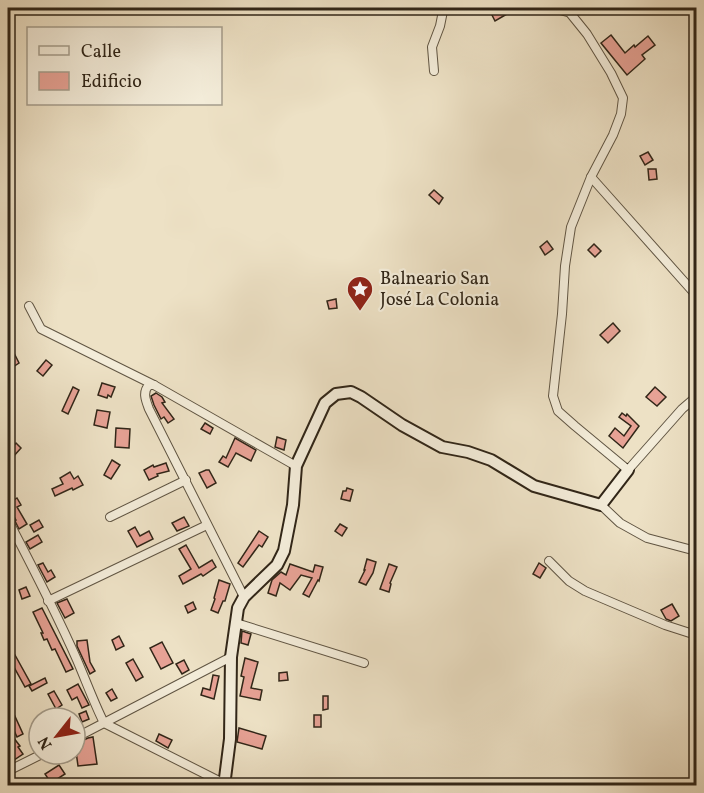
<svg xmlns="http://www.w3.org/2000/svg" width="704" height="793" font-family="Vollkorn,serif">
	<rect width="100%" height="100%" fill="#ede1c5"/>
	<filter id="stains"><feTurbulence type="fractalNoise" baseFrequency=".00333" numOctaves="4"/><feColorMatrix values="0 0 0 0 .2 0 0 0 0 .09 0 0 0 0 .02 0 0 0 .5 -.17"/></filter>
	<radialGradient id="worn" r=".72"><stop offset=".6" stop-color="#630" stop-opacity="0"/><stop offset="1" stop-color="#630" stop-opacity=".3"/></radialGradient>
	<g fill="#e7a295" stroke="#312618" stroke-width="1.5">
		<polygon points="500,8 518,8 506,13 507,14 495,21 491,13"/>
		<polygon points="611,35 625,53 634,45 635,47 648,36 655,45 642,55 645,59 627,75 601,43"/>
		<polygon points="648,152 653,160 645,165 640,156"/>
		<polygon points="648,169 656,169 657,179 649,180"/>
		<polygon points="434,190 443,198 439,204 429,195"/>
		<polygon points="547,241 553,249 545,255 540,247"/>
		<polygon points="594,244 601,251 595,257 588,250"/>
		<polygon points="336,299 337,308 329,309 327,301"/>
		<polygon points="613,323 620,331 608,343 600,335"/>
		<polygon points="12,349 19,363 13,367 8,356 8,351"/>
		<polygon points="46,360 52,365 43,376 37,371"/>
		<polygon points="102,383 115,387 111,397 108,395 107,398 98,395"/>
		<polygon points="73,387 79,390 68,414 62,411"/>
		<polygon points="655,387 666,397 657,406 646,397"/>
		<polygon points="156,393 162,397 165,402 162,403 174,419 168,423 164,417 161,419 154,405 151,396"/>
		<polygon points="97,410 110,412 107,428 94,425"/>
		<polygon points="622,413 626,416 627,414 639,426 623,448 609,436 615,428 624,436 631,426 619,417"/>
		<polygon points="205,423 213,428 210,434 201,429"/>
		<polygon points="116,428 130,429 129,448 115,447"/>
		<polygon points="277,437 286,440 284,450 275,447"/>
		<polygon points="235,438 256,450 251,461 236,453 228,467 219,462 223,456 226,458"/>
		<polygon points="16,443 21,448 12,458 8,453"/>
		<polygon points="112,460 120,465 111,479 104,475"/>
		<polygon points="166,463 169,471 157,474 158,476 149,480 144,470 153,465 154,467"/>
		<polygon points="206,470 209,470 216,483 207,488 199,473"/>
		<polygon points="70,472 74,479 78,476 83,485 73,490 72,488 55,496 52,489 63,484 60,478"/>
		<polygon points="347,488 353,490 350,501 341,499 343,491 346,491"/>
		<polygon points="17,498 21,505 17,507 27,524 19,529 15,521 16,520 8,506 8,504"/>
		<polygon points="184,517 189,526 177,531 172,523"/>
		<polygon points="39,520 43,527 34,532 30,525"/>
		<polygon points="340,524 347,528 342,536 335,531"/>
		<polygon points="135,527 140,536 149,531 153,539 137,547 128,531"/>
		<polygon points="259,531 268,537 262,547 259,545 243,567 238,563"/>
		<polygon points="38,535 42,542 30,549 26,542"/>
		<polygon points="186,545 199,568 212,560 216,567 203,576 201,574 183,584 179,576 191,569 179,549"/>
		<polygon points="367,559 376,562 373,573 366,585 359,582 365,570 364,570"/>
		<polygon points="43,563 48,572 51,570 55,577 47,582 38,565"/>
		<polygon points="539,563 546,568 540,578 533,574"/>
		<polygon points="290,564 313,572 315,565 323,567 319,581 318,580 309,597 303,594 312,578 301,575 290,590 280,583 276,596 268,593 272,580 281,572 286,575"/>
		<polygon points="389,564 397,567 390,583 391,584 389,592 380,589"/>
		<polygon points="219,580 230,584 225,601 223,601 218,613 211,610 215,599 214,598"/>
		<polygon points="26,587 30,596 22,599 19,590"/>
		<polygon points="67,599 74,613 65,618 57,603"/>
		<polygon points="193,602 196,609 188,613 185,606"/>
		<polygon points="672,604 679,616 671,621 666,619 661,610"/>
		<polygon points="42,608 73,669 66,672 55,649 52,650 47,639 44,640 41,633 43,633 33,612"/>
		<polygon points="242,631 251,634 248,645 241,643"/>
		<polygon points="119,636 124,646 116,650 112,640"/>
		<polygon points="87,640 90,662 95,671 90,674 77,646 77,641"/>
		<polygon points="162,642 173,663 161,669 150,648"/>
		<polygon points="15,655 31,684 25,687 9,658"/>
		<polygon points="245,658 258,662 251,688 262,690 260,700 240,696 244,677 241,676"/>
		<polygon points="133,659 143,677 136,681 126,663"/>
		<polygon points="184,660 189,670 182,674 176,664"/>
		<polygon points="287,672 288,680 279,681 279,673"/>
		<polygon points="213,675 219,676 214,699 201,695 203,688 210,690"/>
		<polygon points="45,678 47,683 32,691 29,686"/>
		<polygon points="78,684 89,705 82,708 77,697 72,700 67,690"/>
		<polygon points="112,689 117,698 111,701 106,693"/>
		<polygon points="54,691 62,705 56,709 48,694"/>
		<polygon points="323,696 328,696 328,709 323,710"/>
		<polygon points="8,701 23,734 17,737 8,717"/>
		<polygon points="86,711 89,719 82,722 79,714"/>
		<rect x="314" y="715" width="7" height="12"/>
		<polygon points="239,728 266,736 262,749 237,742"/>
		<polygon points="159,734 172,740 168,748 156,741"/>
		<polygon points="13,737 20,746 18,747 23,754 14,760 10,755 13,753 8,744 8,740"/>
		<polygon points="93,737 97,764 78,766 75,744 88,738"/>
		<polygon points="59,765 65,774 51,783 45,774"/>
	</g>
	<g fill="none" stroke-linecap="round" stroke-linejoin="round">
		<g stroke="#605543" stroke-width="10">
			<g id="street">
				<polyline points="557,8 560,10 571,13"/>
				<polyline points="566,8 587,34 611,73 623,98 621,114 613,135 591,177 571,227 565,266 562,314 553,396 558,411 575,426 628,470 682,409 696,397"/>
				<polyline points="434,71 432,47 440,26 443,11 445,8"/>
				<polyline points="591,177 696,295"/>
				<polyline points="29,306 41,329 154,385 296,466"/>
				<path d="M154 385H149C142 392 146 401 149 409L244 597"/>
				<polyline points="601,505 620,523 647,538 696,551"/>
				<polyline points="110,517 186,480"/>
				<path d="M8 520C32 566 56 612 77 660 86 681 94 703 104 723L225 784"/>
				<polyline points="549,561 569,581 585,591 665,625 696,635"/>
				<polyline points="48,601 207,525"/>
				<polyline points="236,623 364,663"/>
				<polyline points="75,738 231,657"/>
				<polyline points="8,771 42,754"/>
			</g>
		</g>
		<g stroke="#312618" stroke-width="14">
			<polyline id="secondary" points="224,786 230,739 231,657 238,608 244,597 277,565 284,551 293,505 296,466 325,403 336,394 351,392 361,397 402,425 442,447 468,452 491,460 534,486 601,505 628,470"/>
		</g>
		<use href="#street" stroke="#f3ecd9" stroke-width="8"/>
		<use href="#secondary" stroke="#f3ecd9" stroke-width="10"/>
	</g>
	<defs>
		<g id="sight-pin" transform="scale(1.35)"><path d="M0 17L-7.5 6A9.5 9.5 0 1 1 7.5 6Z" fill="#8f2418" stroke="#f3ecd9"/><path d="M0-6L1.8-2.2L6-1.7L2.9 1.2L3.7 5.4L0 3.3L-3.7 5.4L-2.9 1.2L-6-1.7L-1.8-2.2Z" fill="#fff"/></g>
	</defs>
	<g fill-rule="evenodd">
		<use href="#sight-pin" x="360" y="289"/>
	</g>
	<g text-anchor="middle" dominant-baseline="central" stroke-width="4.5" stroke-linejoin="round" paint-order="stroke">
		<g font-size="18" fill="#312618" stroke="#f3ecd9" text-anchor="start">
			<text x="380" y="279">Balneario San<tspan x="380" dy="21">José La Colonia</tspan></text>
		</g>
	</g>
	<rect width="704" height="793" fill="none" stroke="#ede1c5" stroke-width="30"/>
	<rect x="9" y="9" width="686" height="775" fill="none" stroke="#312618" stroke-width="3"/>
	<rect x="15" y="15" width="674" height="763" fill="none" stroke="#312618" stroke-width="1.5"/>
	<rect x="27" y="27" width="195" height="78" fill="#f3ecd9" stroke="#a59d8c" stroke-width="1.5"/>
	<rect x="39" y="46" width="30" height="9" fill="#f3ecd9" stroke="#a59d8c" stroke-width="1.5"/>
	<text x="81" y="57" font-size="18" fill="#312618">Calle</text>
	<rect x="39" y="72" width="30" height="18" fill="#e7a295" stroke="#a59d8c" stroke-width="1.5"/>
	<text x="81" y="87" font-size="18" fill="#312618">Edificio</text>
	<g transform="translate(57 736) rotate(239)"><circle r="28" fill="#f3ecd9" stroke="#a59d8c" stroke-width="1.5"/>
	<path d="M0-4.5L10 22L0 15L-10 22Z" fill="#8f2418"/>
	<text y="-9" font-size="16" font-weight="bold" text-anchor="middle" fill="#312618">N</text>
	</g>
	<rect width="100%" height="100%" filter="url(#stains)"/>
	<rect width="100%" height="100%" fill="url(#worn)"/>
</svg>
